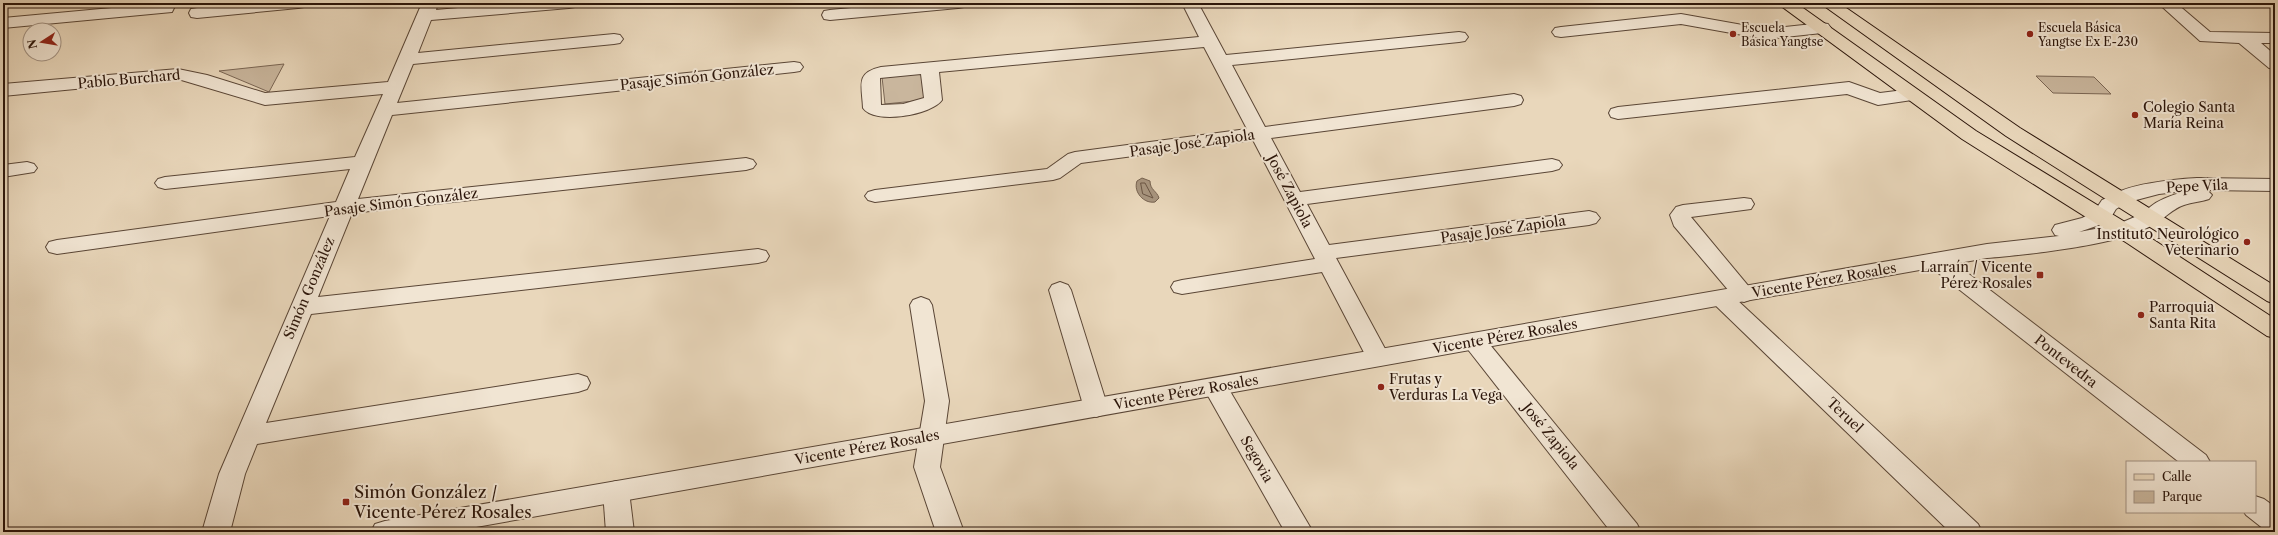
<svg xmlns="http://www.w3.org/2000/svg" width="2278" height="535" font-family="'Libre Caslon Text',serif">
	<rect width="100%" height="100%" fill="#e9d7bb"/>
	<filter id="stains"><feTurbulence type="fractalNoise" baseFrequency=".005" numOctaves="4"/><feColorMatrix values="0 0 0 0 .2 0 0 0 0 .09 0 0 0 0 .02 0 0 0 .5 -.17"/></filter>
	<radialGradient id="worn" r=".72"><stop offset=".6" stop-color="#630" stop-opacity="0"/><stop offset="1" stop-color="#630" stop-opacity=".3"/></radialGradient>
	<g fill="#c9b69d" stroke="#7a6654">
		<polygon points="284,64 269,92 219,71"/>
		<polygon points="921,73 925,100 885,104 882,77"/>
		<polygon points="2036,76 2094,77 2111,94 2053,93"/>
	</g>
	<path fill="#a8957f" stroke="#766250" d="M1142 178 1150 181C1150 190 1157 191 1159 198L1155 202C1144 204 1133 192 1137 181Z"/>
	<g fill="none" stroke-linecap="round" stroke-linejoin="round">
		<polygon stroke="#6a5544" stroke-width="1" points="1141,183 1145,183 1153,198 1143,194"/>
		<g stroke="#5a4636" stroke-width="2">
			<g id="minor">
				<polygon points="166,3 172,4 174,8 172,12 3,28 3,18"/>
				<polygon points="247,3 306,3 304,7 298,8 197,18 191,17 189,13 191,9 197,8"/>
				<polygon points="422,3 438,3 436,10 513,3 577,3 575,7 569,8 431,20 418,53 614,34 620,35 623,39 620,43 614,44 413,64 397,103 794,62 800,63 803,67 800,71 794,72 392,115 358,199 746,158 753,160 756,164 753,168 746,170 352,213 318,297 758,249 766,251 769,256 766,261 758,263 311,314 266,423 578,374 587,377 590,383 587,389 578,392 257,444 245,474 230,532 202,532 219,474 330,216 57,254 49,252 46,247 49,242 57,240 336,202 350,169 165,189 158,187 155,183 158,179 165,177 355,157 383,94 265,105 178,79 3,96 3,84 178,69 207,75 265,93 388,82"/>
				<polygon points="904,3 966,3 964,7 958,8 830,20 824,19 822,15 824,11 830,10"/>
				<path d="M1182 3H1198L1226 55 1459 32 1465 33 1468 37 1465 41 1459 42 1232 65 1265 127 1514 94 1521 96 1523 100 1521 104 1514 106 1271 138 1300 192 1552 159 1559 161 1562 165 1559 169 1552 171 1307 204 1329 245 1589 211 1596 213 1600 218 1596 223 1589 225 1336 258 1390 358 1386 364 1378 366 1370 364 1322 272 1182 294 1174 292 1171 287 1174 282 1182 280 1315 259 1253 140 1081 163 1060 178 1053 180 875 202 868 200 865 196 868 192 875 190 1047 169 1068 154 1075 152 1247 129 1204 47 939 72 942 100C932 115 874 125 863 108 862 85 855 73 881 67L1199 37ZM921 74 924 98 903 104 881 105 880 78Z"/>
				<polygon points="2158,3 2176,3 2210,32 2275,33 2275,43 2261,43 2275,55 2275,69 2269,68 2239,43 2200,41"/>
				<polygon points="1681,14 1765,29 1822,23 1828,24 1831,28 1828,32 1822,33 1765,39 1681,24 1561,37 1555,36 1552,32 1555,28 1561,27"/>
				<polygon points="1849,82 1880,93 1912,89 1919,91 1921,95 1919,99 1878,105 1847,94 1618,119 1611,117 1609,113 1611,109 1618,107"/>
				<polygon points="27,162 34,164 37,168 34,172 3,177 3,165"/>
				<path d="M2197 178 2275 179V191L2207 190 2212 195 2209 199C2201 202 2192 202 2184 205 2168 210 2162 226 2144 222L2141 217C2152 200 2174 194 2193 190L2159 194 2121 204 2114 202 2111 198C2120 184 2179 179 2197 178Z"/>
				<path d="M1744 198 1751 199 1754 204 1751 209 1691 217 1755 294 1752 299 1744 302 1736 299 1978 524 1982 532H1950L1713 303 1710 298 1713 293C1723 290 1728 291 1735 298L1674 226 1670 215 1676 207 1683 205Z"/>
				<polygon points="1936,253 1944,255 2206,455 2210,462 2179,462 1928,265 1925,260 1928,255"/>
				<polygon points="1060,282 1068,285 1071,290 1108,408 1105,414 1096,417 1087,414 1084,408 1049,290 1052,285"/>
				<polygon points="921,297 929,300 932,305 949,401 940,467 964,532 936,532 914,467 925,401 910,305 913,300"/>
				<polygon points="1474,333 1482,335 1637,524 1641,532 1611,532 1466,347 1462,341 1466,335"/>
				<polygon points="1215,378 1224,381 1313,532 1285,532 1203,387 1206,381"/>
				<polygon points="616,481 625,484 629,491 634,532 606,532 603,491 607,484"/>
				<polygon points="2255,496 2264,499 2275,507 2275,532 2265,530 2246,515 2244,512 2255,512"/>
			</g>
		</g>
		<g stroke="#5a4636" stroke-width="2">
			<path id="tertiary" d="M2121 192 2128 194 2131 198 2128 202 2116 209 2108 222 2079 232 2116 225 2151 210 2158 212 2161 217C2144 244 2021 255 1987 258L448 532H371L375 524 385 521 1987 244 2059 236 2055 235 2052 230 2055 225 2082 218 2094 212 2102 200Z"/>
		</g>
		<g stroke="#2b150a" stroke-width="2">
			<g id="primary">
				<polygon points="1777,3 1796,3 1976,131 2143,233 2275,319 2275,338 2267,336 2127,243 1962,139"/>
				<polygon points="1820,3 1839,3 2020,128 2275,286 2275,304 2267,301 2006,136"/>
			</g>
		</g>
		<use href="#minor" fill="#f1e5d3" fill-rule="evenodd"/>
		<use href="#tertiary" fill="#f1e5d3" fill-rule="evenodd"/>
		<use href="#primary" fill="#e9d7bb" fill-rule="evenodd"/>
	</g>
	<g fill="#8f2418" stroke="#f1e5d3" stroke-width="1.5">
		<circle cx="1733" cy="34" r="4"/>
		<circle cx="2030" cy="34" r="4"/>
		<circle cx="2135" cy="115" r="4"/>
		<circle cx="2247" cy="242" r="4"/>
		<rect x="2036" y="271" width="8" height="8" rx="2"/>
		<circle cx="2141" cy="315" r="4"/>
		<circle cx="1381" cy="387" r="4"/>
		<rect x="342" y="498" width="8" height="8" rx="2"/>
	</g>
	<g text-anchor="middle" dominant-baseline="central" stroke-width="4" stroke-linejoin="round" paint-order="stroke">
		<g font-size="12" fill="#2b150a" stroke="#f1e5d3" text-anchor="start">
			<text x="1741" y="27">Escuela<tspan x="1741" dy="14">Básica Yangtse</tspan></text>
			<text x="2038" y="27">Escuela Básica<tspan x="2038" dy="14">Yangtse Ex E-230</tspan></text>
		</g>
		<g font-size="14" fill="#2b150a" stroke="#f1e5d3">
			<text transform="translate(697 77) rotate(-6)">Pasaje Simón González</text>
			<text transform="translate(129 79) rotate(-5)">Pablo Burchard</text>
			<text transform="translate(1192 143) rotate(-8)">Pasaje José Zapiola</text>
			<text transform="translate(2197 186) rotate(-3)">Pepe Vila</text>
			<text transform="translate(1290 191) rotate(62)">José Zapiola</text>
			<text transform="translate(401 202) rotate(-7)">Pasaje Simón González</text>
			<text transform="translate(1503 229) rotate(-8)">Pasaje José Zapiola</text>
			<text transform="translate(1824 280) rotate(-10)">Vicente Pérez Rosales</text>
			<text transform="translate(309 288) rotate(-67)">Simón González</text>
			<text transform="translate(1505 336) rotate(-10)">Vicente Pérez Rosales</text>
			<text transform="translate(2066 361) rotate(38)">Pontevedra</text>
			<text transform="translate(1186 392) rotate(-10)">Vicente Pérez Rosales</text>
			<text transform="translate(1845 415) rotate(43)">Teruel</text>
			<text transform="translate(1551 436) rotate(51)">José Zapiola</text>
			<text transform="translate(867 447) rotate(-10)">Vicente Pérez Rosales</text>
			<text transform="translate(1257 459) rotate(60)">Segovia</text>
		</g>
		<g font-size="14" fill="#2b150a" stroke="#f1e5d3" text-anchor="start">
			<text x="2143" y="107">Colegio Santa<tspan x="2143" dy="16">María Reina</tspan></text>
			<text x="2239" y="234" text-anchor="end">Instituto Neurológico<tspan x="2239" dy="16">Veterinario</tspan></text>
			<text x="2032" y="267" text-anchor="end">Larraín / Vicente<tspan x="2032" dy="16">Pérez Rosales</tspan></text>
			<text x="2149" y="307">Parroquia<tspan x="2149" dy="16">Santa Rita</tspan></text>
			<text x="1389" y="379">Frutas y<tspan x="1389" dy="16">Verduras La Vega</tspan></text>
		</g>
		<g font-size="17" fill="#2b150a" stroke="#f1e5d3" text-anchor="start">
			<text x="354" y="492">Simón González /<tspan x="354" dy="20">Vicente Pérez Rosales</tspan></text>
		</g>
	</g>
	<rect width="2278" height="535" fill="none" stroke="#e9d7bb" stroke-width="16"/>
	<rect x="4" y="4" width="2270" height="527" fill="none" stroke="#2b150a" stroke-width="2"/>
	<rect x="8" y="8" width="2262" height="519" fill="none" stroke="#2b150a"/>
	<rect x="2126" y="461" width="130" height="52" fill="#f1e5d3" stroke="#a29283"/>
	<rect x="2134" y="474" width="20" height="6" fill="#e9d7bb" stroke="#a29283"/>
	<text x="2162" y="481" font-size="12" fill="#2b150a">Calle</text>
	<rect x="2134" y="491" width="20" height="12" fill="#c9b69d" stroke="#a29283"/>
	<text x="2162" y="501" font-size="12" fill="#2b150a">Parque</text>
	<g transform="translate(42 42) rotate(258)"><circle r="19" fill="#f1e5d3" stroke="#a29283"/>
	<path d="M0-3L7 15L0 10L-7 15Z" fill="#8f2418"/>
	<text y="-6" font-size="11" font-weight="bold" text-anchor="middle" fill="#2b150a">N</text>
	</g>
	<rect width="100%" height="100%" filter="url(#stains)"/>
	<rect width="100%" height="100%" fill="url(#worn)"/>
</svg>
